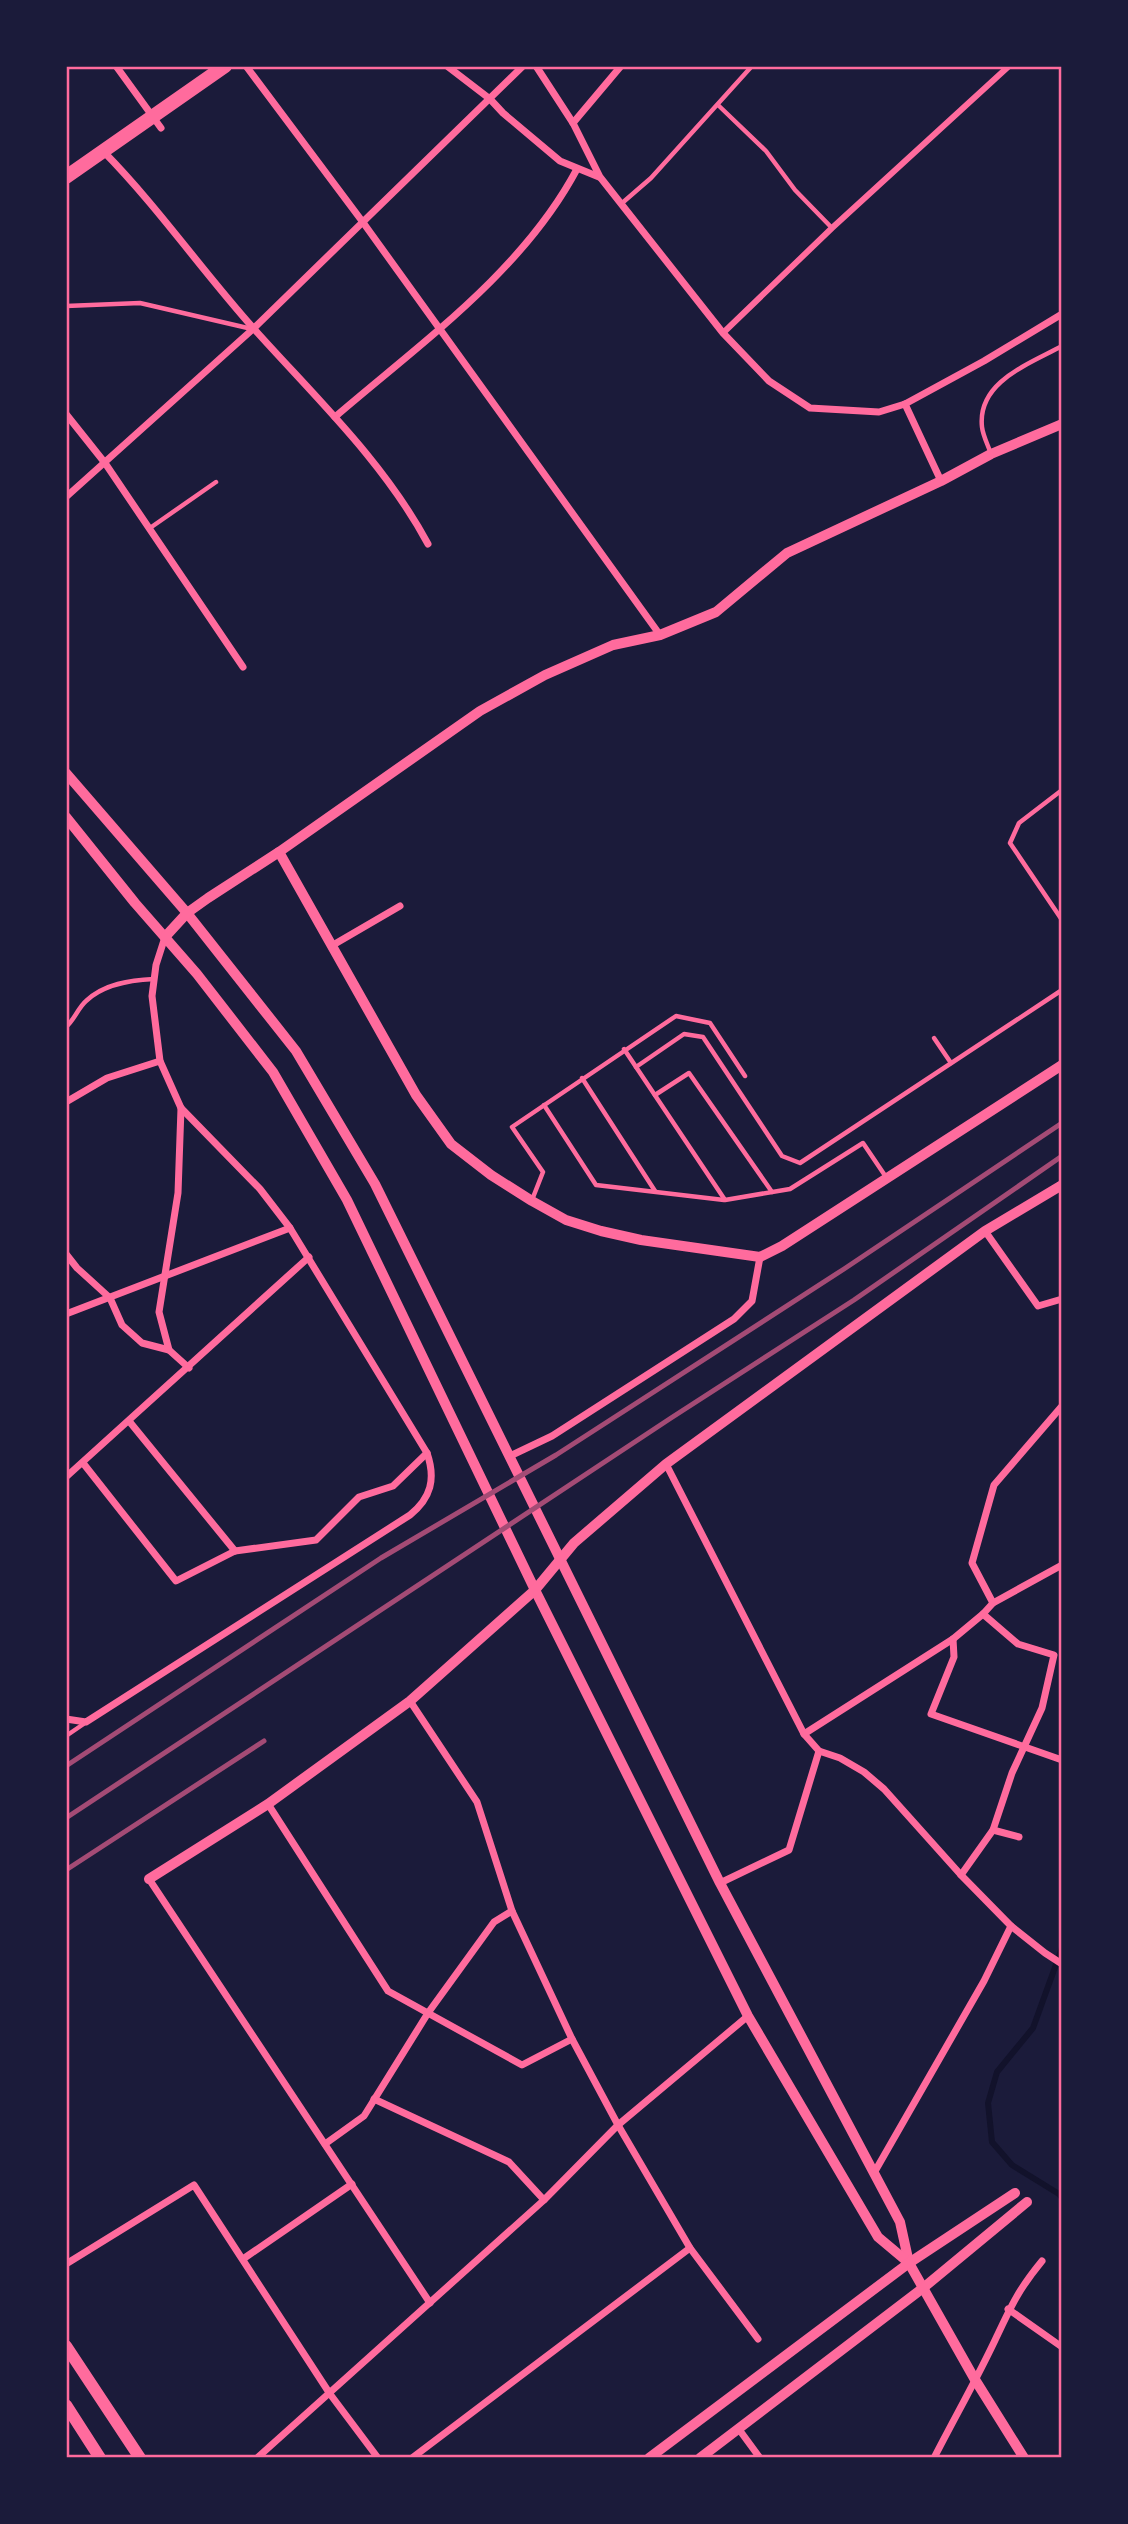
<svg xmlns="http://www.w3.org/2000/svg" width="1128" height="2524" font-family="'Titillium Web',sans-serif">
	<rect width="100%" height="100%" fill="#1b1b3a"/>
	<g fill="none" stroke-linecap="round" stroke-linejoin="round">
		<polyline stroke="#12122b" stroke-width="6" points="1062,1948 1033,2028 997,2072 988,2103 992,2142 1012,2165 1059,2194 1062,2198"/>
		<g stroke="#ff6b9d" stroke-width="4.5">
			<polyline points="718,105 766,151 795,190 832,228"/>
			<polyline points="621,204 651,178 752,66"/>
			<polyline points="66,306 140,303 252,329"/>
			<path d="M991 454C988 445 983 436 982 427 977 382 1029 364 1062 346"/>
			<polyline points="150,528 216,482"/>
			<polyline points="1062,790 1019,823 1010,843 1062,920"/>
			<path d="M66 1027C75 1019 78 1008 86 1001 104 984 130 980 154 979"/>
			<polyline points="934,1038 951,1063"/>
			<polyline points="624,1049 725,1200 790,1189 863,1143 886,1177"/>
			<polyline points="636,1067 684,1034 703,1037 782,1156 800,1163 1062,990"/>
			<polyline points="582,1078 655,1191"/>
			<polyline points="655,1095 689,1073 772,1192"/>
			<polyline points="544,1105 596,1185 724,1200"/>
			<polyline points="532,1200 543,1172 512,1127 676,1016 710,1023 745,1076"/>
			<polyline points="66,1736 85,1723"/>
		</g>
		<polyline stroke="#ff6b9d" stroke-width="6" points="723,333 832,228 1009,66"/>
		<g stroke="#ff6b9d" stroke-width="7">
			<polyline points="116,66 161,128"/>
			<polyline points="246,66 362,221 660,635"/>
			<polyline points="447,66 490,99 503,113 560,161 599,177"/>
			<polyline points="536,66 573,123 600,177 723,333 769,381 810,408 879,412 905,404 984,361 1062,314"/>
			<polyline points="573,123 621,66"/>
			<path d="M104 152C158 207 203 272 255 330 316 398 384 462 428 544"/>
			<polyline points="905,404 941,481"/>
			<polyline points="66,414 105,463 243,667"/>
			<path d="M335 417C421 343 523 271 577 169"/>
			<polyline points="66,497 253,329 523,66"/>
			<polyline points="333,945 400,906"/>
			<polyline points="66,1102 107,1078 160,1061"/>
			<polyline points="985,1231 1038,1306 1062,1299"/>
			<polyline points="66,1254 77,1268 110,1298 122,1325 142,1343 169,1350 189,1368"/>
			<polyline points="66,1314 290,1228"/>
			<polyline points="169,1350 159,1312 178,1193 181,1108"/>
			<polyline points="129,1421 235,1551"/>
			<polyline points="510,1456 552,1436 734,1319 752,1301 760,1257"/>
			<polyline points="83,1463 176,1581 235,1551 316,1540 359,1497 393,1486 427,1453"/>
			<polyline points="666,1464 804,1734 819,1751 840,1758 864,1772 884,1789 961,1875 1011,1926 1045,1953 1062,1964"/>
			<polyline points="66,1477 309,1257"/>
			<polyline points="993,1603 972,1563 994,1485 1062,1406"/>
			<polyline points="953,1639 954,1657 931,1714 1062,1760"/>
			<polyline points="410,1701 477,1802 512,1911 572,2039 618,2125 690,2248 758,2339"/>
			<path d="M66 1719 86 1722 410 1515C431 1498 436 1479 427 1453L290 1228 260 1189 181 1108 160 1061 152 996 156 965 165 937"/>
			<polyline points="804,1734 953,1639 983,1614 993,1603 1062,1565"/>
			<polyline points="268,1804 388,1991 522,2065 572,2039"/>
			<polyline points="993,1830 1019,1837"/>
			<polyline points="961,1875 993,1830 1012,1773 1042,1708 1054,1655 1018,1644 983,1614"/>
			<polyline points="149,1879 430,2303"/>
			<polyline points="720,1883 789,1850 819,1751"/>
			<polyline points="374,2099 509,2162 544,2200"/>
			<polyline points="325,2144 364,2116 428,2013 494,1922 512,1911"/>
			<polyline points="874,2173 984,1981 1011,1926"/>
			<polyline points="243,2259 352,2184"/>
			<polyline points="66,2264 194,2185 330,2394 378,2458"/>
			<polyline points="1008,2309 1062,2347"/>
			<polyline points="738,2428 760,2458"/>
			<polyline points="257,2458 544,2200 618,2125 748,2016"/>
			<polyline points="412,2458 690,2248"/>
			<path d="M934 2458C955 2417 978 2377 997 2336 1012 2304 1019 2289 1042 2261"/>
		</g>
		<g stroke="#ff6b9d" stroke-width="10">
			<polyline points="66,773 187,913 296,1051 375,1184 720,1883 900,2222 909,2263 974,2378 1024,2458"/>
			<polyline points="66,817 135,903 197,974 273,1072 347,1200 535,1590 748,2016 878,2237 909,2263"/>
			<polyline points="279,852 416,1095 451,1144 491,1175 532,1201 566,1220 601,1231 641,1240 760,1257 782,1246 1062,1065"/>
			<polyline points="165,937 187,913 208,898 279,852 480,711 545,675 613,645 660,635 716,612 787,553 941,481 991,454 1062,424"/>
			<polyline points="149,1879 268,1804 410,1701 535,1590 574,1543 666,1464 985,1231 1062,1185"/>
			<polyline points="649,2458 909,2263 1015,2193"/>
			<polyline points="700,2458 923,2288 1027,2202"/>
		</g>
		<g stroke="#ff6b9d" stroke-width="12">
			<polyline points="66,2346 140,2458"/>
			<polyline points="66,2405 100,2458"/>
		</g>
		<polyline stroke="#ff6b9d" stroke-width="14" points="66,177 225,66"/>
		<g stroke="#a44b75" stroke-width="5">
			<polyline points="66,1766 381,1558 556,1455 844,1269 1062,1123"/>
			<polyline points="66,1818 671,1418 854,1300 1062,1156"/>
			<polyline points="66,1870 264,1741"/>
		</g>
	</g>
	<rect width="1128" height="2524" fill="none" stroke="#1b1b3a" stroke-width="136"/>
	<rect x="68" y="68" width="992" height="2388" fill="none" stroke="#ff6b9d" stroke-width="2.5"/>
</svg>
